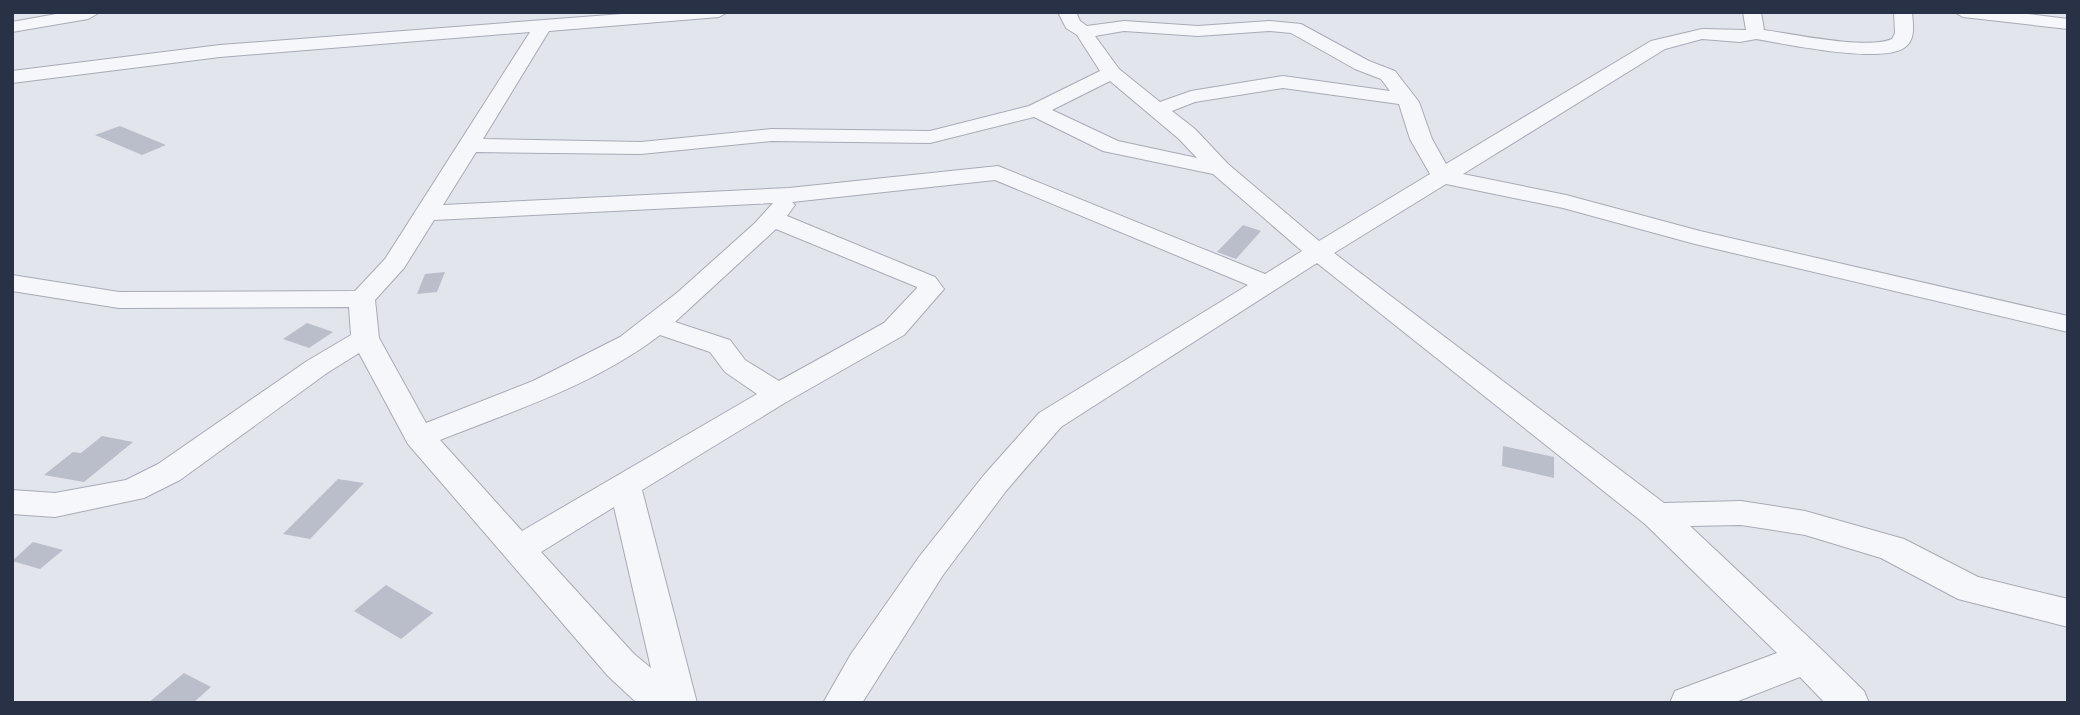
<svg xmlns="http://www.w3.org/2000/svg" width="2080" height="715" font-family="Karla,sans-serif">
	<rect width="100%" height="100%" fill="#e3e5ec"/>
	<g fill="#b9beca">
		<polygon points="120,126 166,145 142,155 95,135"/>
		<polygon points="1243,225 1261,231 1236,259 1217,252"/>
		<polygon points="445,272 437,292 417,294 425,274"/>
		<polygon points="307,323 333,332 309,348 283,339"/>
		<polygon points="102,436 133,442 84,482 44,475 73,452 81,453"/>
		<polygon points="1503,446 1554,457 1554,478 1502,466"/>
		<polygon points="338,479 364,483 310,539 283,534"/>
		<polygon points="33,542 63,550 40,569 12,561"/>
		<polygon points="386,585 433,613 401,639 354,611"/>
		<polygon points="184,673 211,687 193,703 148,703"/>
	</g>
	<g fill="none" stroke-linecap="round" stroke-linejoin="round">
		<g stroke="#a7abb7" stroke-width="2">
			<g id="minor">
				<polygon points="67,12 97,14 88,19 12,32 12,22"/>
				<path d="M648 12H728L719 17 549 31 483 139 641 142 771 129 930 131 1029 106 1100 71 1077 35 1066 28 1058 12H1076L1080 21 1087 26 1124 21 1198 26 1269 21 1301 24 1369 61 1395 71 1419 102 1432 139 1446 164 1651 41 1702 29 1746 30 1743 12H1761L1764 30C1793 34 1867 50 1892 39L1895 33 1894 12H1912C1913 25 1916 40 1904 48 1880 64 1786 44 1756 39L1740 42 1702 39 1665 49 1463 174 1566 195 1700 231 2068 316V332L1695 244 1563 208 1446 184 1334 253 1664 503 1741 501 1805 511 1904 539 1978 577 2068 599V627L1958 599 1881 558 1805 535 1741 525 1690 526 1819 647 1864 691 1869 703H1825L1800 677 1733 703H1670L1675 691 1777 653 1645 524 1317 263 1061 427 1006 491 943 575 862 703H823L851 654 919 557 984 475 1039 413 1248 285 995 180 792 202 795 205 787 216 935 277 944 289 904 335 788 401 642 490 697 703H637L608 676 408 444 359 353 327 373 180 480 144 498 55 517 12 514V490L55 493 126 480 158 464 307 361 351 335 349 307 119 308 12 291V275L119 292 355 291 385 259 530 32 220 57 12 83V71L220 45ZM1124 31 1198 36 1269 31 1291 33 1355 69 1381 79 1390 91 1283 76 1191 91 1160 102 1119 69 1095 36ZM1110 81 1179 139 1197 158 1118 141 1052 110ZM1283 88 1399 104 1410 139 1430 174 1319 241 1228 164 1195 129 1172 111 1195 102ZM1034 117 1103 151 1213 174 1302 251 1265 274 998 166 789 188 443 205 476 152 641 154 771 141 930 143ZM773 203 755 223 678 292 620 337 533 381 426 423 379 338 375 300 404 268 434 220ZM776 229 917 287V288L884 323 779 381 745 360 730 340 675 322ZM660 335 710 352 725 372 757 394 522 531 440 440C514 411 596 384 660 335ZM614 507 651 668 634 654 541 552Z"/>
				<polygon points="1954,12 2012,12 2068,19 2068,29 1963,17"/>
			</g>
		</g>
		<use href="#minor" fill="#f6f7fa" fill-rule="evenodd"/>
	</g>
	<rect width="2080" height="715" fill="none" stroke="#293146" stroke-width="28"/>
</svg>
